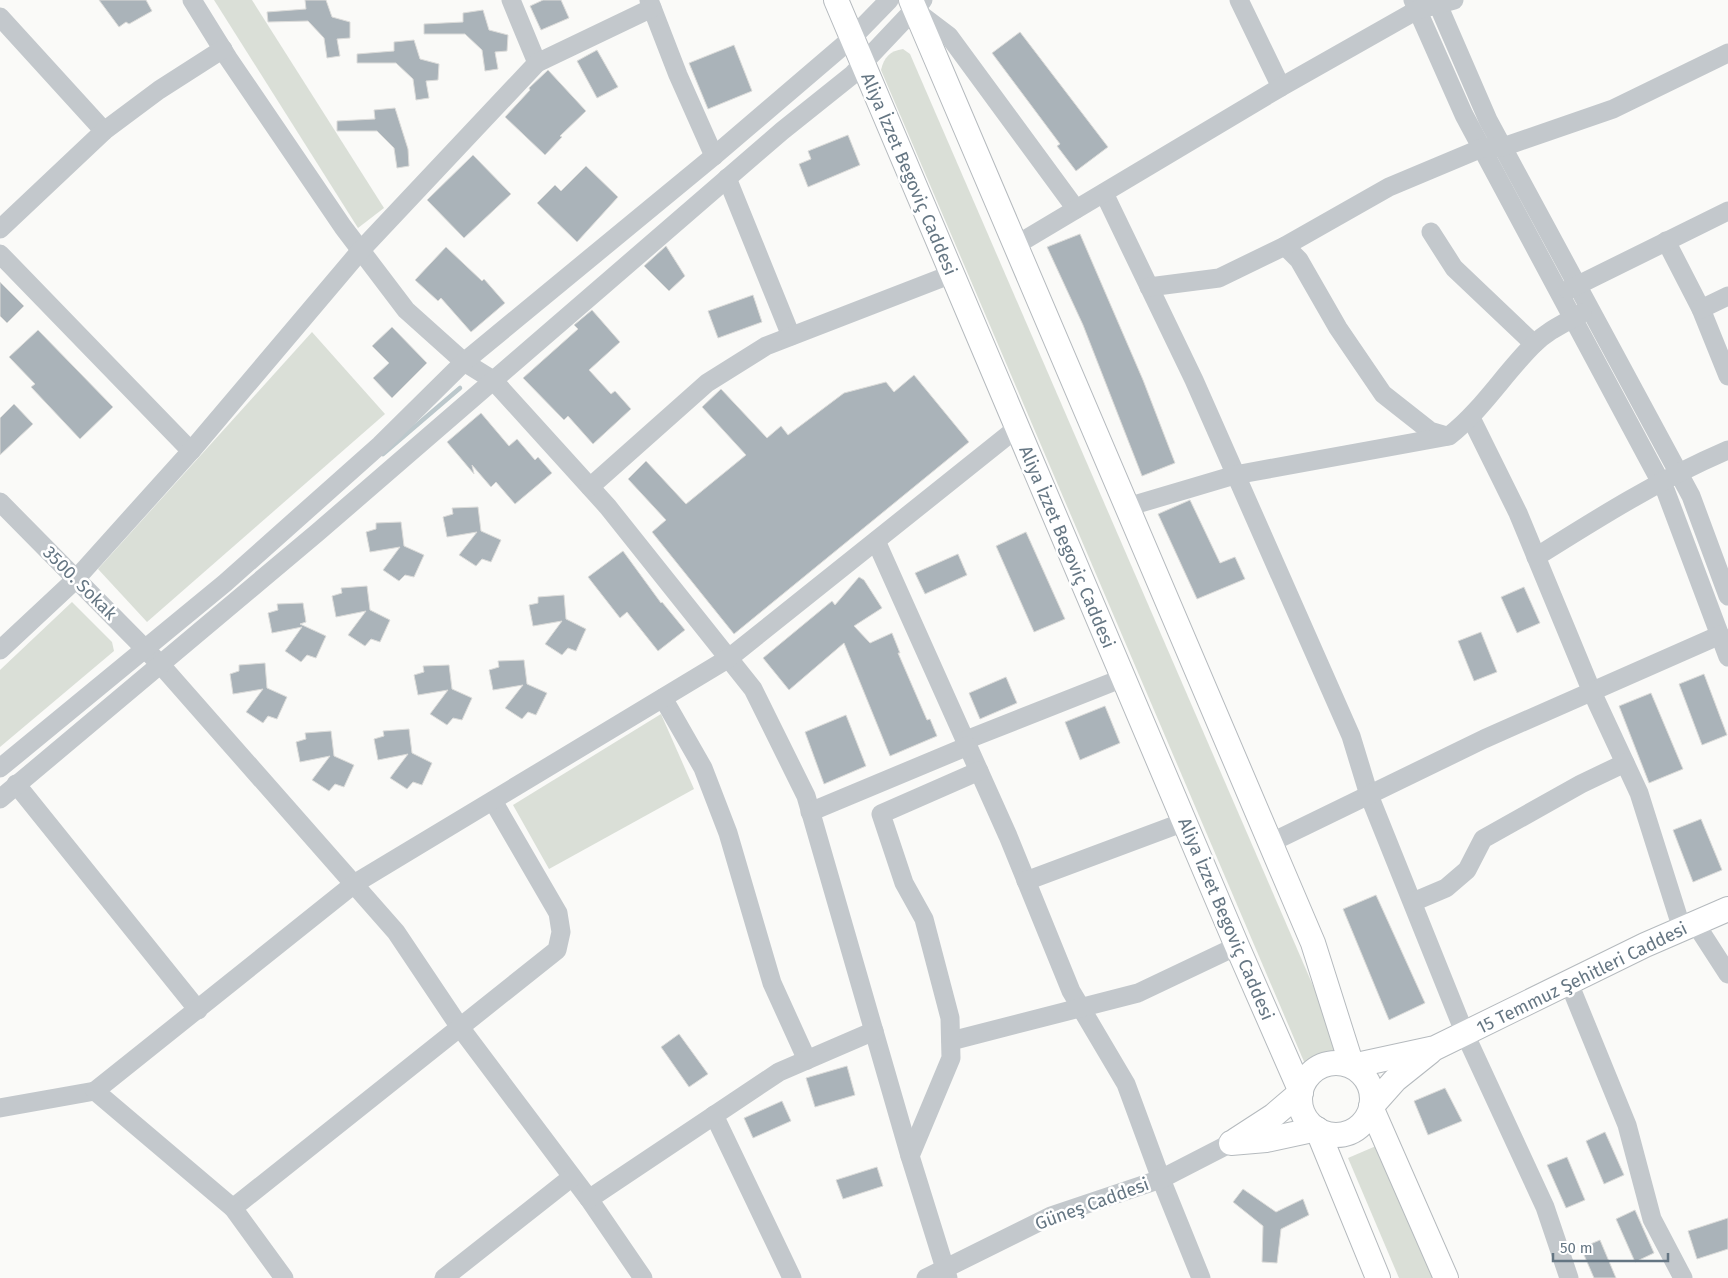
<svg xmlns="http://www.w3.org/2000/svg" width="1728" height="1278" font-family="'Fira Sans',sans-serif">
	<rect width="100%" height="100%" fill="#fafaf8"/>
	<g fill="#dadfd7">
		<polygon points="214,0 252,0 384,208 358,228"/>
		<path d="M903 49 910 54 1340 1048 1305 1064 881 70C884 57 890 51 903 49Z"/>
		<polygon points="312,332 385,414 147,622 98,569"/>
		<polygon points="72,602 112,642 114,651 0,747 0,670"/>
		<polygon points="661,714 694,789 549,869 513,805"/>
		<polygon points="1383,1143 1440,1278 1399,1278 1348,1158"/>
	</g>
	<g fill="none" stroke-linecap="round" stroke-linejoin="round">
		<polyline stroke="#bbc7cb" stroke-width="4.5" points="383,454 460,388"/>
	</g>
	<g fill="#aab3b9" stroke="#dcdcda">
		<polygon points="99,0 146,0 152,11 129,24 126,22 119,27"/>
		<polygon points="305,0 326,0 332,17 350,22 350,38 337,39 340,56 327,58 324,38 308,21 268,22 267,12 306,9"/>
		<polygon points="543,0 561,0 569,18 541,30 530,6"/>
		<polygon points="483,10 489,30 508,35 507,51 495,52 498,69 485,71 482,50 465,34 424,34 424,24 463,22 463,13"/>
		<polygon points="1020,32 1108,147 1076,171 1057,146 1060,144 992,53"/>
		<polygon points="414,40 420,59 439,64 438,80 426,81 429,98 416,100 413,79 396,63 357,63 357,54 394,51 394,42"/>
		<polygon points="734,45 752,91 708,109 689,63"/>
		<polygon points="597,50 618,87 597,98 577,61"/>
		<polygon points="548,70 586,111 560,136 562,137 545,155 505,117 530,90 529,88"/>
		<polygon points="395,108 408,149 409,166 397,168 394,148 377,131 337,131 337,121 375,119 374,110"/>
		<polygon points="848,135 860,165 808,187 799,164 811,159 808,151"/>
		<polygon points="473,155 511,194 464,238 427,200"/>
		<polygon points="586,166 618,197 577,242 537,203 555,185 561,191"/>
		<polygon points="1080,234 1143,380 1175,463 1142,476 1083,325 1047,247"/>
		<polygon points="666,246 685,276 669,291 644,266"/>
		<polygon points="446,247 482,281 484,279 505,303 471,332 441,298 438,301 415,280"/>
		<polygon points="0,282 24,306 7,323 0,316"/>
		<polygon points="753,295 762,322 718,338 708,311"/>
		<polygon points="592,310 620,342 589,370 611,394 615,391 631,409 593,444 568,416 564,420 523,378 578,329 574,325"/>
		<polygon points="392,327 427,363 392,398 373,378 389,363 372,346"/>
		<polygon points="38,330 113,407 80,439 31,387 35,384 9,357"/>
		<polygon points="914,375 969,442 734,634 652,532 666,520 628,479 646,461 686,504 746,455 702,407 721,389 767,438 781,426 788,435 844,393 886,382 894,392"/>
		<polygon points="14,404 33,424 0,455 0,418"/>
		<polygon points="481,413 509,446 517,439 535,460 538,457 552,473 515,504 496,482 491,487 472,465 474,474 447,442"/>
		<polygon points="1190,500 1220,563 1235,557 1245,579 1197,599 1158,514"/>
		<polygon points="478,507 481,531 501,540 491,562 482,559 476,566 459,555 477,532 447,537 443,517 453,514 452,508"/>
		<polygon points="401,522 404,546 424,555 414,577 405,575 399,581 383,570 400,547 370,552 366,532 376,529 376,523"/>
		<polygon points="1026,532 1065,619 1034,632 996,546"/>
		<polygon points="623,551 661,603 662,602 685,630 658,651 627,612 620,618 588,577"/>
		<polygon points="958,554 967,575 925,594 915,573"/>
		<polygon points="859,577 864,580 882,608 854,626 870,643 892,633 900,653 898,653 927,720 930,719 937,736 890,756 844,643 789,690 763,658 832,601 835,605"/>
		<polygon points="367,586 370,610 390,620 380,642 371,639 365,646 348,635 366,611 336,617 332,596 342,593 341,588"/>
		<polygon points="1524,587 1540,623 1517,633 1501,597"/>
		<polygon points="564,595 566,619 586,629 576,651 568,648 562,655 545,644 562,621 533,626 529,605 538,603 538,597"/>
		<polygon points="303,603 306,622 300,624 326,636 316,658 307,655 301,662 285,651 302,627 272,633 268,613 278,610 277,604"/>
		<polygon points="1481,632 1497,672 1474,681 1458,641"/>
		<polygon points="524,660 527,684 547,693 536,715 528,712 522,719 505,708 523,685 493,690 489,670 499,667 498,661"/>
		<polygon points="265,663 267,688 287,697 277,719 268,716 263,723 246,712 263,689 233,694 230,674 239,671 239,665"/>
		<polygon points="449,665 452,689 472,698 462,720 453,718 447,725 430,714 448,690 418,695 414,675 424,672 423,666"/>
		<polygon points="1704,674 1727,735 1702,745 1679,684"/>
		<polygon points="1006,677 1017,703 980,719 969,693"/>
		<polygon points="1651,693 1683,769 1649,783 1619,706"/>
		<polygon points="1105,706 1120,743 1080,760 1065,722"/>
		<polygon points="846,715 866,766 824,784 805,732"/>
		<polygon points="409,729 412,753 432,763 422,785 413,782 407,789 390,778 408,754 378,760 374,739 384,736 383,731"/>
		<polygon points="331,731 334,756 354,765 344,787 335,784 329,791 312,780 330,756 300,762 296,742 306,739 305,733"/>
		<polygon points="1701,819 1722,870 1693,882 1673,830"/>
		<polygon points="1376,895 1425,1003 1389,1020 1343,909"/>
		<polygon points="679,1034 708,1074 689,1087 661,1047"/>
		<polygon points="847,1066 855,1095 815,1107 806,1078"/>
		<polygon points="1445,1088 1462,1121 1428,1135 1414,1101"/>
		<polygon points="782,1101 791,1121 753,1138 744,1118"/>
		<polygon points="1605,1132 1624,1175 1604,1184 1586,1141"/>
		<polygon points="1567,1157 1585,1200 1566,1208 1547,1165"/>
		<polygon points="877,1167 883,1186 843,1199 836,1180"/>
		<polygon points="1243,1189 1276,1212 1303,1199 1309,1215 1281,1229 1277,1263 1262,1262 1263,1226 1233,1202"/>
		<polygon points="1635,1210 1654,1253 1635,1262 1616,1219"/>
		<polygon points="1728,1218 1728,1249 1697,1259 1688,1231"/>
		<polygon points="1600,1240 1616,1278 1594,1278 1581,1248"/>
	</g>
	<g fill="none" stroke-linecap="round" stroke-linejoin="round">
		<g stroke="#b5babe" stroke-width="26">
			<g id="major">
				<polyline points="836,0 1237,946 1301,1092"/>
				<polyline points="911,0 1313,943 1352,1066"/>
				<circle cx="1336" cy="1099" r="36"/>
				<polyline points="1352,1066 1435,1048 1645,945 1728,909"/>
				<polyline points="1371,1107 1446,1278"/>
				<polyline points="1371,1107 1395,1080 1430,1052"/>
				<polyline points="1317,1129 1378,1278"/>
				<polyline points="1236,1140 1273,1116 1301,1092"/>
				<polyline points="1231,1143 1266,1140 1317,1129"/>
			</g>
		</g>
		<g stroke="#c3c8cc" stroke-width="19">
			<polyline points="192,0 228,58 343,227 406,310 464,362 493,380 608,507 753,689 806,796 910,1156 948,1278"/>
			<polyline points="511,0 537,63"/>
			<polyline points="649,0 678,75 714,156"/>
			<polyline points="1239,0 1281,87"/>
			<polyline points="1413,0 1464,115 1666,492 1728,657"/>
			<polyline points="1436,0 1488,120 1691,496 1728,596"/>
			<polyline points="916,11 949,36 1076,209"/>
			<polyline points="0,17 104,131"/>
			<polyline points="727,178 791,336"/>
			<polyline points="1104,193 1194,380 1351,736 1369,795 1465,1034 1545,1207 1569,1278"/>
			<polyline points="0,229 104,131 159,90 223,49"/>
			<polyline points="1431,232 1454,268 1534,344"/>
			<polyline points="1666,241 1701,309 1728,376"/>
			<polyline points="1016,245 1281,87 1417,10 1454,0"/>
			<polyline points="1285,246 1299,260 1338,328 1383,394 1430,431 1447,436"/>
			<polyline points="0,254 191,451"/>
			<polyline points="1149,287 1219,278 1285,246 1389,187 1482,148 1503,147 1613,109 1728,53"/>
			<polyline points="1568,290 1728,211"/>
			<polyline points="1701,309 1728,296"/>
			<polyline points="1471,418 1518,513 1592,692 1639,793 1682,929"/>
			<polyline points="590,487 707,383 766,346 952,274"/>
			<polyline points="0,502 160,664 396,932 459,1026 589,1199 643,1278"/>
			<path d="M1127 507 1235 475 1449 436C1483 409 1503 375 1533 345 1548 330 1565 323 1582 313"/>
			<polyline points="876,541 1008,836 1071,991 1126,1084 1161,1179 1201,1278"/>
			<path d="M1536 557C1598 518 1660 479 1728 450"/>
			<polyline points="0,650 75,580 191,451 361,250 537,63 652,8"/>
			<polyline points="663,698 703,768 728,833 772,983 807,1060"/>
			<polyline points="966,740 1123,678"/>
			<polyline points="0,768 225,583 380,445 464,362 714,156 852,38 889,0"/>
			<polyline points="16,784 198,1010"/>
			<polyline points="0,799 318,532 782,131 852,75 923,0"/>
			<polyline points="810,812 968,746"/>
			<polyline points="1270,843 1484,739 1720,635"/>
			<polyline points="1026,881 1184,822"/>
			<polyline points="1413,902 1446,888 1467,870 1483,839 1581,784 1625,763"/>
			<polyline points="1695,923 1728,974"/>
			<polyline points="1569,983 1627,1125 1652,1219 1683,1278"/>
			<polyline points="951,1041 1138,993 1237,946"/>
			<polyline points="0,1108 95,1091"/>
			<polyline points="714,1115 792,1278"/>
			<polyline points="910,1156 951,1058 950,1018 924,919 904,883 881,814 979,771"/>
			<polyline points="589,1199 779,1072 874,1031"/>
			<polyline points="233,1208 557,950 561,932 558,913 493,801"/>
			<polyline points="284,1278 233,1208 95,1091 354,884 729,658 1017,428"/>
			<polyline points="444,1278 572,1177"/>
			<polyline points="926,1278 1051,1216 1161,1179 1231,1143"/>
		</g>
		<use href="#major" stroke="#fff" stroke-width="24"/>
	</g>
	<g text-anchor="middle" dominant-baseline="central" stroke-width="5" stroke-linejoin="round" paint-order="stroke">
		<g font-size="18" fill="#657683" stroke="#fff">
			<text transform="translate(909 174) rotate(67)">Aliya İzzet Begoviç Caddesi</text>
			<text transform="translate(1067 547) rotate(67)">Aliya İzzet Begoviç Caddesi</text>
			<text transform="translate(80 583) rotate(45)">3500. Sokak</text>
			<text transform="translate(1226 919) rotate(67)">Aliya İzzet Begoviç Caddesi</text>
			<text transform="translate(1582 978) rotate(-26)">15 Temmuz Şehitleri Caddesi</text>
			<text transform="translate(1092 1204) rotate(-20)">Güneş Caddesi</text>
		</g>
	</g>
	<path d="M1553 1253v8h115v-8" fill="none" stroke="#657683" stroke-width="2.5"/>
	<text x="1560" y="1253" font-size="15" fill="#657683" stroke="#ffffff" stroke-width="4" paint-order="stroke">50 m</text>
</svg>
